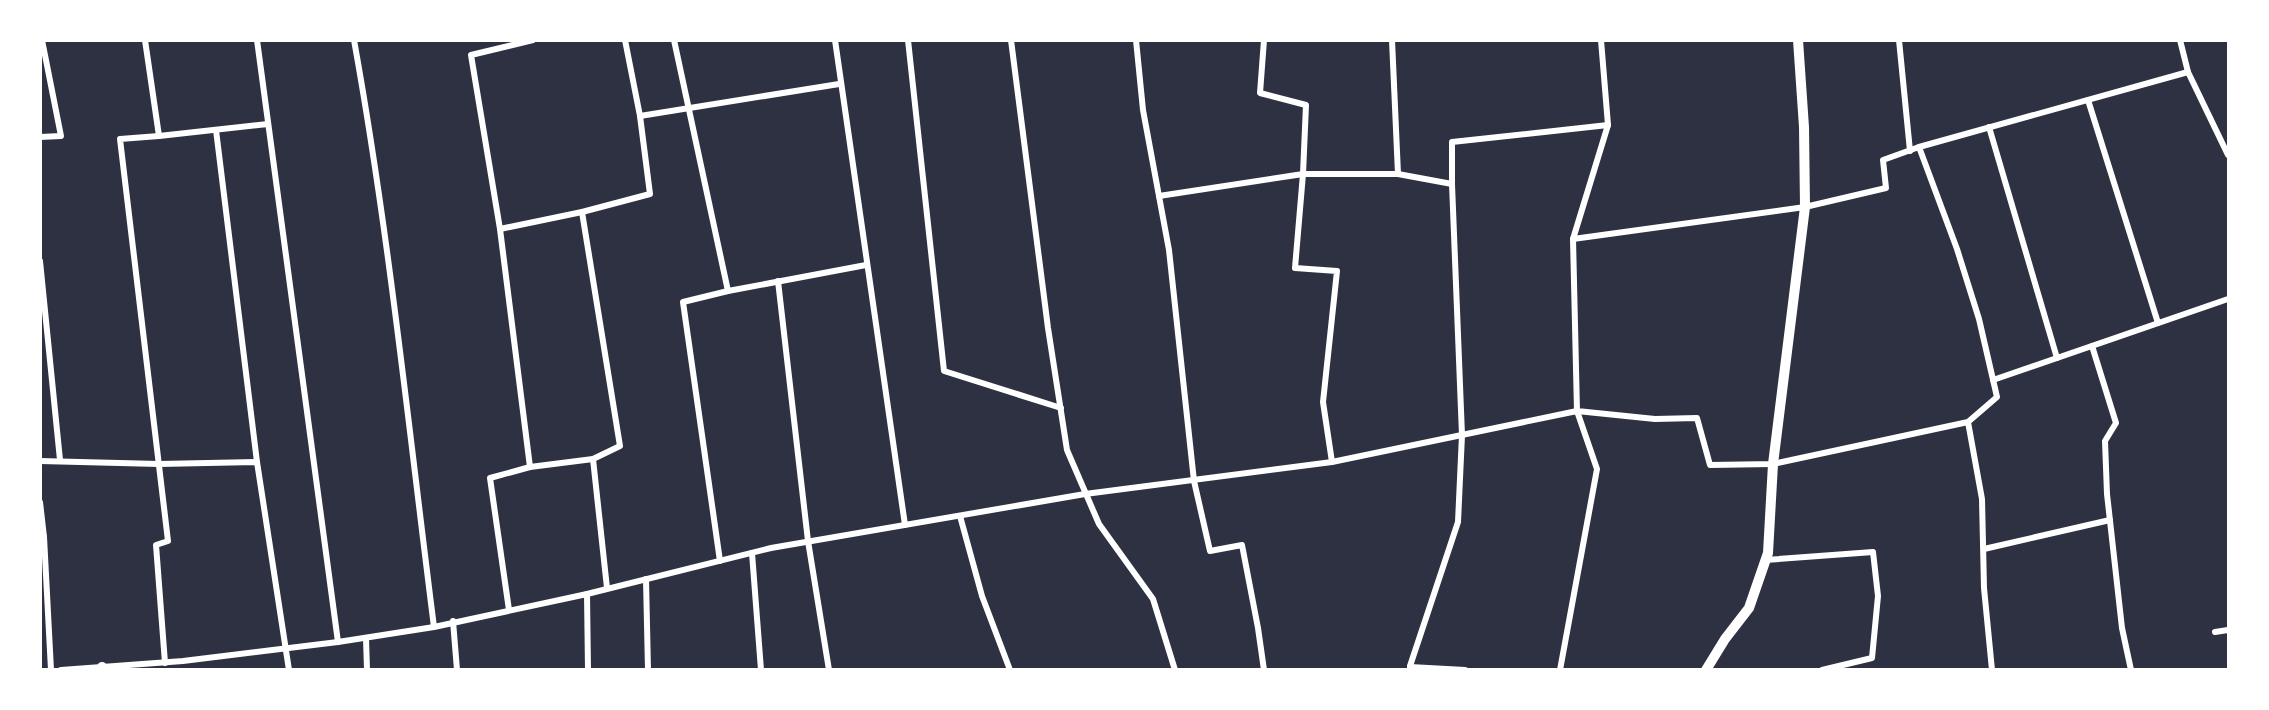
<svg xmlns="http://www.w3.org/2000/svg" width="2269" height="710" font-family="'IBM Plex Sans',sans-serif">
	<rect width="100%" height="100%" fill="#2d3142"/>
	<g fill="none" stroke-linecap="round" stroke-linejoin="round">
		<g stroke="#fff" stroke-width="6">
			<polyline points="145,40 159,136 268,124"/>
			<polyline points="257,40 338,642"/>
			<path d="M354 40C389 234 409 431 434 627"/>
			<polyline points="674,40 728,291"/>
			<polyline points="835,40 905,525"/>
			<polyline points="908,40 944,371 1061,408"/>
			<polyline points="1011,40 1048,328 1067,450 1099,524 1153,599 1175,670"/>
			<polyline points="1136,40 1143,110 1169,250 1194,481 1210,551 1242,545 1258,628 1264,670"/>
			<polyline points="1899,40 1910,151"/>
			<polyline points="2180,40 2188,72 2228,155"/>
			<polyline points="2088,100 2158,323"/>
			<polyline points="640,116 839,84"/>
			<polyline points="1989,127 2057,358"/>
			<polyline points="216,130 257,462"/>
			<polyline points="159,136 120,139 168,541 156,545 165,663"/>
			<polyline points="40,137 61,136 42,40"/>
			<polyline points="1919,147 2188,72"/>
			<polyline points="1398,174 1452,184"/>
			<polyline points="1159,196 1303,174 1306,105 1260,93 1264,40"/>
			<polyline points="582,212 620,446 593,459"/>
			<polyline points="500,229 582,212 650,194 640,116 625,40"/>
			<polyline points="1573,239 1608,125 1601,40"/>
			<polyline points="40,261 60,460"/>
			<polyline points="778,281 808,541 829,670"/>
			<polyline points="2092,346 2116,423 2105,441 2107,494 2122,628 2131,670"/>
			<polyline points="1993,380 2228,299"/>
			<polyline points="1968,422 1997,397 1979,319 1957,249 1919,147 1883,160 1886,188 1805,207 1573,239 1577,411 1655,419 1697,418 1710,465 1773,464 1968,422 1982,499 1984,588 1992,670"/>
			<polyline points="40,461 159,464 257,462 289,670"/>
			<polyline points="1332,462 1323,402 1337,271 1295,268 1303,174 1398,174 1392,40"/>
			<polyline points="530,467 593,459 607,588"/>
			<polyline points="40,502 44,537 41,537"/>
			<polyline points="960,516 982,596 1010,670"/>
			<polyline points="44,537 51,670"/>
			<polyline points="1984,549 2110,520"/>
			<polyline points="752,553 761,670"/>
			<polyline points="1765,560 1873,552 1878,596 1872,658 1822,670"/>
			<polyline points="720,561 683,302 728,291 866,265"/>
			<polyline points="646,579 648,670"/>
			<polyline points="587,594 588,670"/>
			<polyline points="509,610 490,478 530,467 500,229 471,55 533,40"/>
			<polyline points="453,621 457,670"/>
			<polyline points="2215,632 2228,630"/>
			<polyline points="366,638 367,670"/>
			<polyline points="1410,666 1458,522 1462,435 1452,184 1452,142 1608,125"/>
			<polyline points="1410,667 1465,670"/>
			<polyline points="61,670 183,661 338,642 434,627 587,594 771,548 1085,494 1332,462 1577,411 1597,469 1560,670"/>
		</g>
		<g stroke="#fff" stroke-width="10">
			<polyline points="102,667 102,670"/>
			<polyline points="1706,670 1725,639 1749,608 1768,553 1773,464 1805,207 1804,127 1798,40"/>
		</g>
	</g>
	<rect width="2269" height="710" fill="none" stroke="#ffffff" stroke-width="84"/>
</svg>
